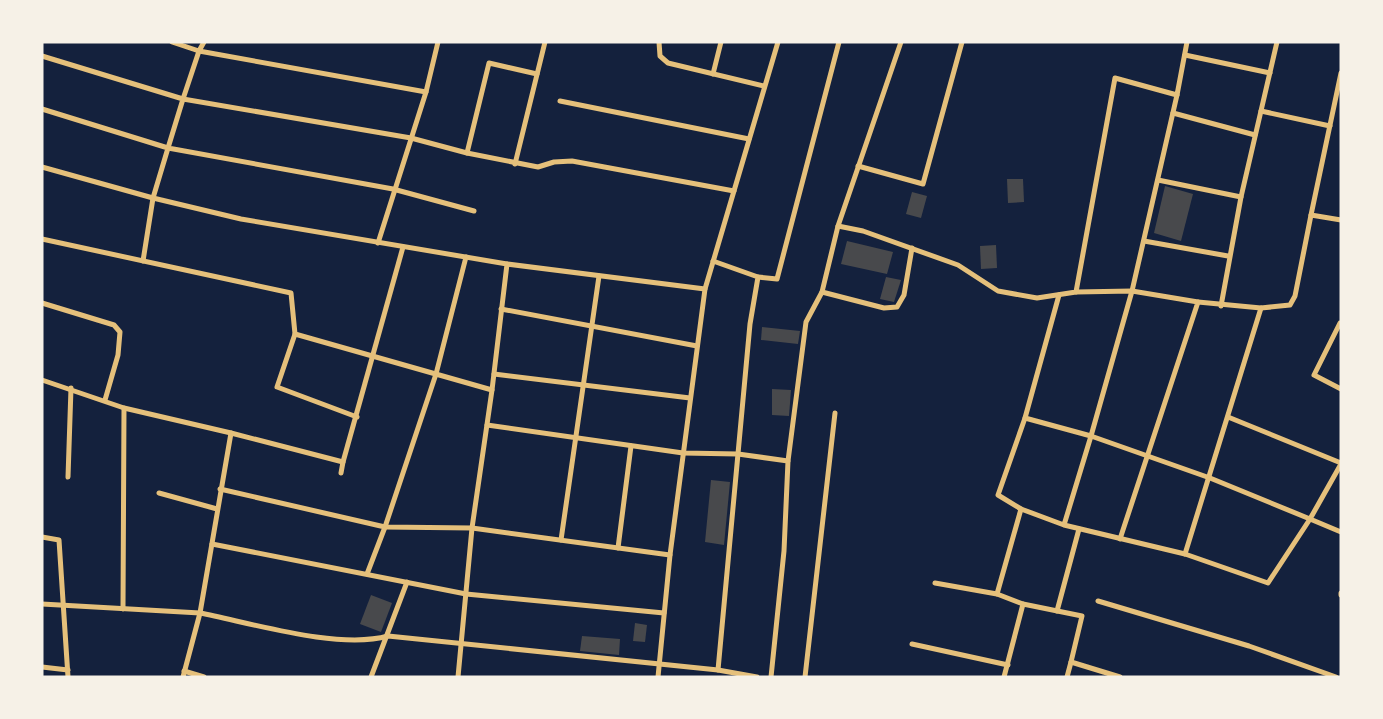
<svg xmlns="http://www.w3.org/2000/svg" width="1383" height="719" font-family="'PT Sans Narrow',sans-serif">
	<rect width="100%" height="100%" fill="#14213d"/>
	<g fill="#48494c">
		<polygon points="1007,179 1023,179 1024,202 1008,203"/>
		<polygon points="1165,186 1193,194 1181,241 1154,233"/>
		<polygon points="912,192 927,196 921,218 906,214"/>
		<polygon points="847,241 893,252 887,274 841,264"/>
		<polygon points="996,245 997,268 981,269 980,246"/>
		<polygon points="886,277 901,280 894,302 880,299"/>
		<polygon points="762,327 800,331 798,344 761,340"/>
		<polygon points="772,389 791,390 789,416 772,415"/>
		<polygon points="711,480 730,482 724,545 705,542"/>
		<polygon points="371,595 392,603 381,632 360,624"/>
		<polygon points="635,623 647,625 645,642 633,641"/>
		<polygon points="582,636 620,639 619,655 580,651"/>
	</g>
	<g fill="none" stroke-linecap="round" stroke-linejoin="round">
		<g stroke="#e5c07b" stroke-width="5">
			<polyline points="172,42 199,51 183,99 411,138 467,153 489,63 537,74"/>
			<polyline points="204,42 199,51 426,92"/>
			<polyline points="659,42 660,56 668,63 764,86"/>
			<polyline points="1185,55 1270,73"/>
			<polyline points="42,56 183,99 168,148 393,189 474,211"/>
			<polyline points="713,74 721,42"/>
			<polyline points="560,101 749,139"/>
			<polyline points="42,109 168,148 153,198 143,261"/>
			<polyline points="1261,111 1330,126"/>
			<polyline points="1173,113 1255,135"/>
			<polyline points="467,153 538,167 554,162 572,161 734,191"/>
			<polyline points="515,164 545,42"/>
			<polyline points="858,166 923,184 962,42"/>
			<polyline points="42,167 153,198 241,219 507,264 492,390 295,334 291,293 42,239"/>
			<polyline points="1158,180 1241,197 1277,42"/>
			<polyline points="1311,215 1341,73"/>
			<polyline points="838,226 901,42"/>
			<polyline points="1144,241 1228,256"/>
			<polyline points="378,243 426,92 438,42"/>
			<polyline points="466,257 436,374 385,527 472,528 670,555"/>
			<polyline points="507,264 705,289 670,555 658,677"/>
			<polyline points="758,277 777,279 839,42"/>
			<polyline points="705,289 778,42"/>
			<polyline points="822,292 884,308 897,307 904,295 912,248"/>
			<polyline points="1076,292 1132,291 1198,302 1120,539"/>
			<polyline points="42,303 114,325 120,332 118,355 105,400"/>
			<polyline points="1221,306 1241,197"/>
			<polyline points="1261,308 1290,305 1295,296 1311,215 1341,220"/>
			<polyline points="501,309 697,346"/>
			<polyline points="1340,323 1314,375 1341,389"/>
			<polyline points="295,334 277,387 357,417"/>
			<polyline points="494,374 690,398"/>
			<polyline points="42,380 124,408 231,433 200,613 42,604"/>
			<polyline points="1228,417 1341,463"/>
			<polyline points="1025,418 1091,436 1132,291 1177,95"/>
			<polyline points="487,425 683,453 738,454 788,461 784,551 771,677"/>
			<polyline points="231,433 343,462 341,473"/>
			<polyline points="788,461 806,322 822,292 838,226 863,231 958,265 998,291 1037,298 1076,292 1115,78 1177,95 1187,42"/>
			<polyline points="343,462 403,247"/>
			<polyline points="1341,464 1310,519 1341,532"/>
			<polyline points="68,477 71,388"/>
			<polyline points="220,489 385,527 367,574"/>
			<polyline points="159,493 217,509"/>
			<polyline points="1021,509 1064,525 1185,554 1268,583 1310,519 1210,478 1091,436 1064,525"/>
			<polyline points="42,537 59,540 68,677"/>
			<polyline points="561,540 599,276"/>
			<polyline points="212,544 466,594 664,613"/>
			<polyline points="618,548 631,446"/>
			<polyline points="1185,554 1261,308 1198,302"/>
			<polyline points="935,583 997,594"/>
			<polyline points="1341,593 1341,595"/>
			<polyline points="1098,601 1249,646 1336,677"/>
			<polyline points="1023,604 997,594 1021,509 998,495 1025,418 1059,295"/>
			<polyline points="123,609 124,408"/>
			<polyline points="1057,611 1079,529"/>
			<polyline points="912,644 1008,665"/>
			<polyline points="42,667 68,670"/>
			<polyline points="718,670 757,677"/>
			<polyline points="184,671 204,677"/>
			<path d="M183 677 200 613C251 623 339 650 388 636L718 670 750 324 758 277 713 261"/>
			<polyline points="371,677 407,582"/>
			<polyline points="458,677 472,528 492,390"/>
			<polyline points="805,677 835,413"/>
			<polyline points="1004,677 1023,604 1082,616 1071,662 1120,677"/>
			<polyline points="1067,677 1071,662"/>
		</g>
	</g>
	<rect width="1383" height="719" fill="none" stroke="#f6f1e7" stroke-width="87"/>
</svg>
